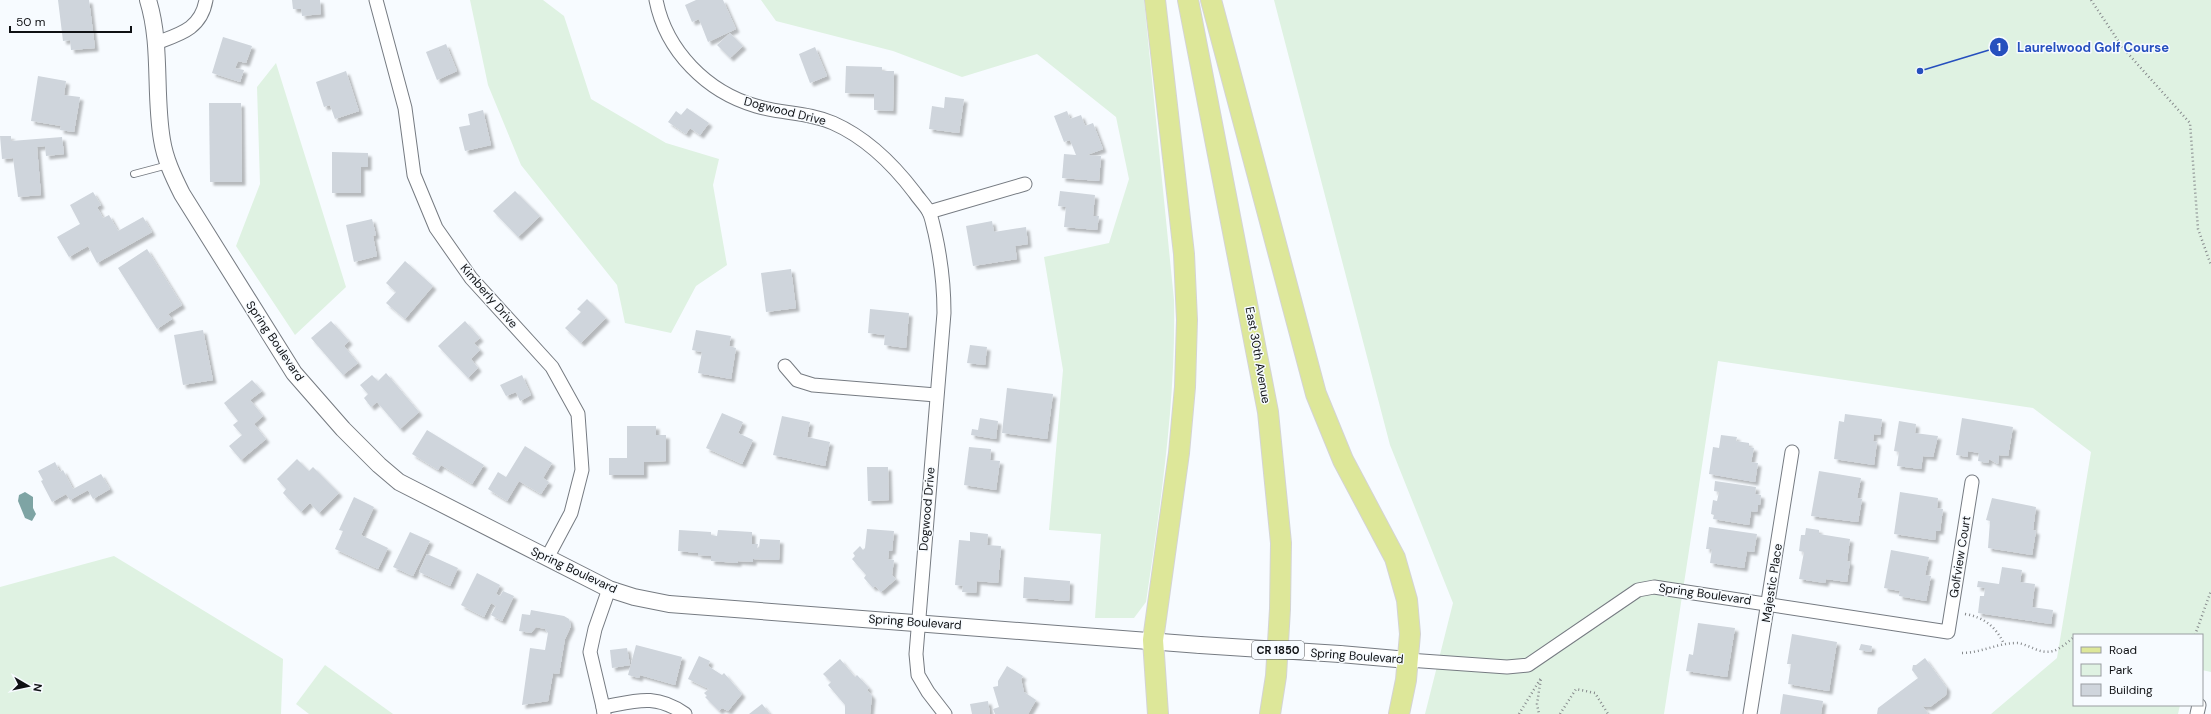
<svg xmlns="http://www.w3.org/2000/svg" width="2211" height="714" font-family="'DM Sans',sans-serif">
	<defs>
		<filter id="shadow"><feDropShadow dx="3.5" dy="3.5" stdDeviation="1" flood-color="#0004"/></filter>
	</defs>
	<rect width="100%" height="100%" fill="#f7fbff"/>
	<g fill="#dff2e2">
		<polygon points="470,0 543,0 564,16 591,99 666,143 719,159 713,185 727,265 696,286 671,333 625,323 617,285 521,165 488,85"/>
		<path d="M761 0H1144L1174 300C1176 402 1161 501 1146 602L1134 618H1095L1101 534 1049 530 1063 370 1044 257 1109 243 1129 179 1116 117 1037 54 962 77 893 51 776 21Z"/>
		<polygon points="1274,0 2211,0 2211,672 2202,670 2202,635 2074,635 2074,705 2180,705 2178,714 1991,714 2057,658 2091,452 2033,408 1718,361 1664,714 1425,714 1453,603 1390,445"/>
		<polygon points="276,63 346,287 295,335 236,246 260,184 257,87"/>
		<polygon points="114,556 283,659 281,714 0,714 0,587"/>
		<polygon points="325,665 393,714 309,714 296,704"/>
	</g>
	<polygon fill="#7ea4a4" points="25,492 33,497 33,508 36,514 32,521 25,518 18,501 19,495"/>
	<g fill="#cfd5dc" filter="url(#shadow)">
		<polygon points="58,0 89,0 95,48 71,50 70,40 63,41"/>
		<polygon points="292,0 320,0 321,14 302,16 301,9 293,9"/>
		<polygon points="696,0 723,0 736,29 708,42 699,19 692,22 685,5"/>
		<polygon points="730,33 743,46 730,58 717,45"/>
		<polygon points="223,37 252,46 246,63 238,61 235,68 244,70 240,82 212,73"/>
		<polygon points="446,44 457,71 437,80 426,52"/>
		<polygon points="815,47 827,76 810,83 799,54"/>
		<polygon points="846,66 882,67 882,71 894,71 893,111 874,110 874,94 845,93"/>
		<polygon points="346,71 359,111 335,119 330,105 324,107 316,82"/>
		<polygon points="38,76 66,81 64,95 80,97 74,132 60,130 61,126 31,121"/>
		<polygon points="945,97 964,99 959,133 929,129 932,106 944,108"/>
		<polygon points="209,103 241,103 242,182 210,182"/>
		<polygon points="687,108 709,123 700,135 690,128 686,134 668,122 676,111 681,115"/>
		<polygon points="483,110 491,145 465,151 459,127 470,125 468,114"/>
		<polygon points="1067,111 1070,119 1081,115 1085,126 1093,123 1103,149 1087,155 1101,156 1099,181 1062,178 1064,154 1076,155 1070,140 1064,142 1054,116"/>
		<polygon points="0,136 11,136 11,141 62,137 64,154 46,156 45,146 37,147 41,195 18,197 13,158 2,159"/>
		<polygon points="332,152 368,153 368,167 361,167 361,193 332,193"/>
		<polygon points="515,191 540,216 518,237 493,211"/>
		<polygon points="1060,191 1095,195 1093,216 1099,216 1097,230 1064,227 1066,207 1058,206"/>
		<polygon points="93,192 101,205 97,207 103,218 109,215 118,231 143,217 152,232 97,263 88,246 69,257 57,237 80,224 70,205"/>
		<polygon points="372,219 376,235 373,236 377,256 354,262 346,225"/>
		<polygon points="992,221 994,232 1026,227 1028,244 1015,246 1017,259 973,266 966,226"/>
		<polygon points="147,249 182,305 168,314 172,319 157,329 118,268"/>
		<polygon points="405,261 433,286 405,319 386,303 396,292 386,283"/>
		<polygon points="791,269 796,308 766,312 761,273"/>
		<polygon points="587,299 606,318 581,343 565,328 581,312 577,309"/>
		<polygon points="870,309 909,313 906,348 884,345 885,335 868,333"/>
		<polygon points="331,321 349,341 344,346 358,363 343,375 311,338"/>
		<polygon points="465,321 480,338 474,343 480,350 471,359 478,368 468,378 438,346"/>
		<polygon points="203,330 213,380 183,385 174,335"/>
		<polygon points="696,330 731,336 729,346 736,348 731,379 698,373 702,352 692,350"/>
		<polygon points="970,345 987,347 985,365 967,363"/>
		<polygon points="386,373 419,412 400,429 377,402 371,407 364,398 368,394 360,385 372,375 378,381"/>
		<polygon points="522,375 531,395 520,401 516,392 506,396 500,385"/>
		<polygon points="252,380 262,391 250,400 263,416 254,424 266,439 241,460 229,446 242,435 233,425 238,421 224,403"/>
		<polygon points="1007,388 1053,394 1047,439 1002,433"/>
		<polygon points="722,413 743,422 738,433 753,440 742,464 706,448"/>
		<polygon points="1845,414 1882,419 1880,435 1874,434 1873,441 1877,442 1874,465 1834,459 1839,421 1844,422"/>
		<polygon points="782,416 810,422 807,437 830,442 825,466 773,455"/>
		<polygon points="980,418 998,421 996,439 971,435 972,429 978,430"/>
		<polygon points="1962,418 2013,427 2008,456 1999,455 1998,464 1989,459 1988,463 1978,461 1979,453 1968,451 1968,457 1956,455"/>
		<polygon points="1899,421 1916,424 1915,433 1938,436 1933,457 1923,456 1921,469 1897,466 1899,452 1894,451"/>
		<polygon points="627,426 656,426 656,435 666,435 666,461 644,462 644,475 609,475 609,458 627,458"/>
		<polygon points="427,430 484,465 472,484 441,465 438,470 412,454"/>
		<polygon points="1721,435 1737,437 1736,441 1749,443 1749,447 1754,448 1751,462 1758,463 1755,482 1709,474 1713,447 1719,448"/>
		<polygon points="525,446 552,463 543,478 549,482 541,494 519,481 507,501 488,489 498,472 506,477"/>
		<polygon points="969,447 991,449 990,460 1000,461 996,490 964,485"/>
		<polygon points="297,459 309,471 313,467 339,493 319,513 310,503 301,512 283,493 286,489 277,479"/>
		<polygon points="55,462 60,472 63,470 73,489 101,474 110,489 93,499 88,490 70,500 66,494 52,502 41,481 43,480 38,471"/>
		<polygon points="867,467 888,467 889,500 868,501"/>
		<polygon points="1819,471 1861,478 1857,498 1862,499 1858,522 1811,516"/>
		<polygon points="1715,481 1756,487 1755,494 1761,495 1760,505 1758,505 1757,512 1751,511 1749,525 1713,519 1714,515 1711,514 1713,500 1717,501 1719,492 1714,491"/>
		<polygon points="1900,492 1938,498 1937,508 1943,509 1940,531 1936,531 1935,540 1894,534"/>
		<polygon points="354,497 374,507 361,535 388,548 378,569 335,549 343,531 339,530"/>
		<polygon points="1992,498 2036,507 2033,530 2036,531 2032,555 1988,548 1990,521 1986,520"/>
		<polygon points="1709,527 1757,534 1754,552 1747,551 1744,568 1710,563 1712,549 1706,549"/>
		<polygon points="1806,528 1819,530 1819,534 1850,539 1847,561 1850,562 1847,582 1826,579 1825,583 1799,579 1804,552 1799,551 1801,535 1805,535"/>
		<polygon points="867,529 894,531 892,551 889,551 888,559 894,560 892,575 896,579 881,592 875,586 873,588 864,578 866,575 852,559 855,556 853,553 860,546 863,550 865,548"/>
		<polygon points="679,530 711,532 711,535 717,536 718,530 752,532 752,544 758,544 757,548 759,548 760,539 780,540 779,560 753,559 753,562 738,561 738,563 711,561 711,556 698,555 698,553 678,551"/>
		<polygon points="410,532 430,541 413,576 393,567"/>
		<polygon points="970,532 988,534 987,545 1001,546 998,583 977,581 976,593 962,592 963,586 955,585 959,540 970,541"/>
		<polygon points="1891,550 1929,557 1925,575 1931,576 1926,601 1899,596 1900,591 1884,588"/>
		<polygon points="427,554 458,568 450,586 419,572"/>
		<polygon points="2002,567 2022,570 2020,582 2035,584 2032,607 2053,610 2051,624 1978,613 1980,596 1984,596 1985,588 1977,587 1978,581 1999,584"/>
		<polygon points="477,573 500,585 496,594 500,596 503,591 514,596 502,621 491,615 496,606 491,603 484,617 461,605"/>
		<polygon points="1024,577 1070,581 1069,601 1023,598"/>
		<polygon points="531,610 564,616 569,619 571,626 565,639 559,674 553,673 548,701 522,705 530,648 545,650 548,633 545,629 536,627 531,633 519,631 522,614 530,615"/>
		<polygon points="1698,623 1735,628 1727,677 1686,671 1689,654 1693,655"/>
		<polygon points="1792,634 1837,642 1829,691 1788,684 1791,664 1787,664"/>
		<polygon points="1861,644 1872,646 1871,652 1859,650"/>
		<polygon points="636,645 682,657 675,685 640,675 639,678 628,675"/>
		<polygon points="627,648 630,665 612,668 610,650"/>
		<polygon points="699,656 710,661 708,666 722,675 724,673 742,694 728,711 722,708 719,711 705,697 707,696 704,693 709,689 688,679"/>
		<polygon points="1925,658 1947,688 1946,695 1930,707 1922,706 1928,713 1926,714 1877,714 1878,708 1918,678 1912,670 1913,665 1916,665"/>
		<polygon points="840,659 855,677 857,675 869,688 867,690 872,696 870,714 845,714 845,705 828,685 831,682 823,674"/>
		<polygon points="1007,666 1023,676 1021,679 1024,692 1036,700 1028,714 995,714 993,709 999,707 993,687 998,686 998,681"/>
		<polygon points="1783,694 1823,701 1821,714 1780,714"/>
		<polygon points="988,701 990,714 972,714 970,704"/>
		<polygon points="762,704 770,714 749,714"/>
	</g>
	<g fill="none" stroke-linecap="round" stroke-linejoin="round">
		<g stroke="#767b82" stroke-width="8">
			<polyline id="service" points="134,174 168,165"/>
		</g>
		<g stroke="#767b82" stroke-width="15">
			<g id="minor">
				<polyline points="376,0 405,108 414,175 436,228 471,278 552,367 578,414 582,470 571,513 547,558"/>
				<path d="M656 0C666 51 707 92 756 106 782 114 808 112 833 123 867 138 893 164 915 193 919 199 926 206 929 212 932 218 933 226 935 233 941 260 944 285 944 313L916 654 918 675 928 692 945 714"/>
				<path d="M156 43C180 34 201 29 206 0"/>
				<polyline points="929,212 1025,184"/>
				<polyline points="785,366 797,380 813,385 936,395"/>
				<polyline points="1408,660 1507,667 1528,665 1638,590 1654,587 1948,632 1972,482"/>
				<polyline points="603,707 590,652 595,629 609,589"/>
				<path d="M604 714 603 707C636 701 655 693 685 714"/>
				<polyline points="1750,714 1792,452"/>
				<polyline points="2197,714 2199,705"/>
			</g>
		</g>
		<g stroke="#767b82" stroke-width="18">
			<g id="tertiary">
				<path d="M148 0C162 45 154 94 162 140 165 159 173 176 182 194L294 373 343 429 379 465 399 482 609 589 634 597 669 604 1200 645"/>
				<polyline points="1340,654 1408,660"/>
			</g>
		</g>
		<g stroke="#d4d4d5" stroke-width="22">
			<g id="primary">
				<polyline points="1155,0 1184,254 1187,320 1185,387 1179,453 1153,640 1158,714"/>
				<polyline points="1188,0 1268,412 1281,543 1280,609 1276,676 1270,714"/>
				<polyline points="1211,0 1316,394 1343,460 1395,558 1407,600 1410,634 1406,680 1399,714"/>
			</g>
		</g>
		<g stroke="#86898c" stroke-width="2.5" stroke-dasharray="1 3" stroke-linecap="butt">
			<polyline points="2091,0 2123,48 2190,123 2198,229 2211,265"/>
			<path d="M1965 614C1984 617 1996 627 2004 644"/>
			<polyline points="2195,635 2211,591"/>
			<path d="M1962 653C1981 653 1997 643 2017 643 2029 644 2040 655 2053 651 2060 649 2068 642 2074 637"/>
			<polyline points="1519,714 1541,678 1537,704 1539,714"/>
			<polyline points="1560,714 1576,689 1595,693 1608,714"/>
		</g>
		<use href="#service" stroke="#fff" stroke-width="6"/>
		<use href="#minor" stroke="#fff" stroke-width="13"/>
		<use href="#tertiary" stroke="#fff" stroke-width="16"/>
		<use href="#primary" stroke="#dde799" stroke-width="20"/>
		<g stroke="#767b82" stroke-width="18" stroke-linecap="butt">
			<polyline id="tertiary-bridge" points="1200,645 1340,654"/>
		</g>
		<use href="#tertiary-bridge" stroke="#fff" stroke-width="16"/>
	</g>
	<g text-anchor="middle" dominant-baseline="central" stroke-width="3" stroke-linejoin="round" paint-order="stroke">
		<rect fill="#f7fbff" stroke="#55575a" stroke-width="1" x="1252" y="641" width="52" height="18" rx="3"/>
		<g font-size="11" font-weight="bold" fill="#0f1114">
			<text x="1278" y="650">CR 1850</text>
		</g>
		<g font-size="12" fill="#0f1114" stroke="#f7fbff">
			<text transform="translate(785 111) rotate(14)">Dogwood Drive</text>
			<text transform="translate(489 296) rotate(49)">Kimberly Drive</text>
			<text transform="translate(275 341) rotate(56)">Spring Boulevard</text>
			<text transform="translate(1258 355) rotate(80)">East 30th Avenue</text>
			<text transform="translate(927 509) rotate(-85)">Dogwood Drive</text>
			<text transform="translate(1960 557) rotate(-81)">Golfview Court</text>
			<text transform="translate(574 570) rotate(25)">Spring Boulevard</text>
			<text transform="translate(1772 583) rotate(-81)">Majestic Place</text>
			<text transform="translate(1705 594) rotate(8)">Spring Boulevard</text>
			<text transform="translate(915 622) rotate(4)">Spring Boulevard</text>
			<text transform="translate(1357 656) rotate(4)">Spring Boulevard</text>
		</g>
	</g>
	<path fill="none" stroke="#264fbe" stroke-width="1.5" d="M1920 71L1999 47"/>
	<g fill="#264fbe" stroke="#f7fbff" stroke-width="1.5">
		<circle cx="1920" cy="71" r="4"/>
		<circle cx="1999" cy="47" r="10"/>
	</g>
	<g font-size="12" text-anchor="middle" font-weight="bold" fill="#fff">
		<text x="1999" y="51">1</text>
	</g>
	<g font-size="13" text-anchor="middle" font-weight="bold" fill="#264fbe" stroke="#f7fbff" stroke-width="3" stroke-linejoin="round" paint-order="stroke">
		<text x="2093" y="52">Laurelwood Golf Course</text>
	</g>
	<rect x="2073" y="634" width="130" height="72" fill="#f7fbff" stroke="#9a9da1"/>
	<rect x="2081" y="647" width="20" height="6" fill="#dde799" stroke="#9a9da1"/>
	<text x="2109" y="654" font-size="12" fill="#0f1114">Road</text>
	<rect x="2081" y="664" width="20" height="12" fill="#dff2e2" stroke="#9a9da1"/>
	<text x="2109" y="674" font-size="12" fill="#0f1114">Park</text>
	<rect x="2081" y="684" width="20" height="12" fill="#cfd5dc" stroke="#9a9da1"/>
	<text x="2109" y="694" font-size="12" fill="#0f1114">Building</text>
	<g transform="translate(28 686) rotate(99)" stroke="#f7fbff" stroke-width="3" paint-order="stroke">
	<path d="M0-3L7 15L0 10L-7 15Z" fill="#0f1114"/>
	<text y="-6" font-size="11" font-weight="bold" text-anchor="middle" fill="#0f1114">N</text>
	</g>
	<path d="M10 26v6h121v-6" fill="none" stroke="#0f1114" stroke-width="2"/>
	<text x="16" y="26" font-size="12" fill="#0f1114" stroke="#f7fbff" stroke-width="3" paint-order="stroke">50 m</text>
</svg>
